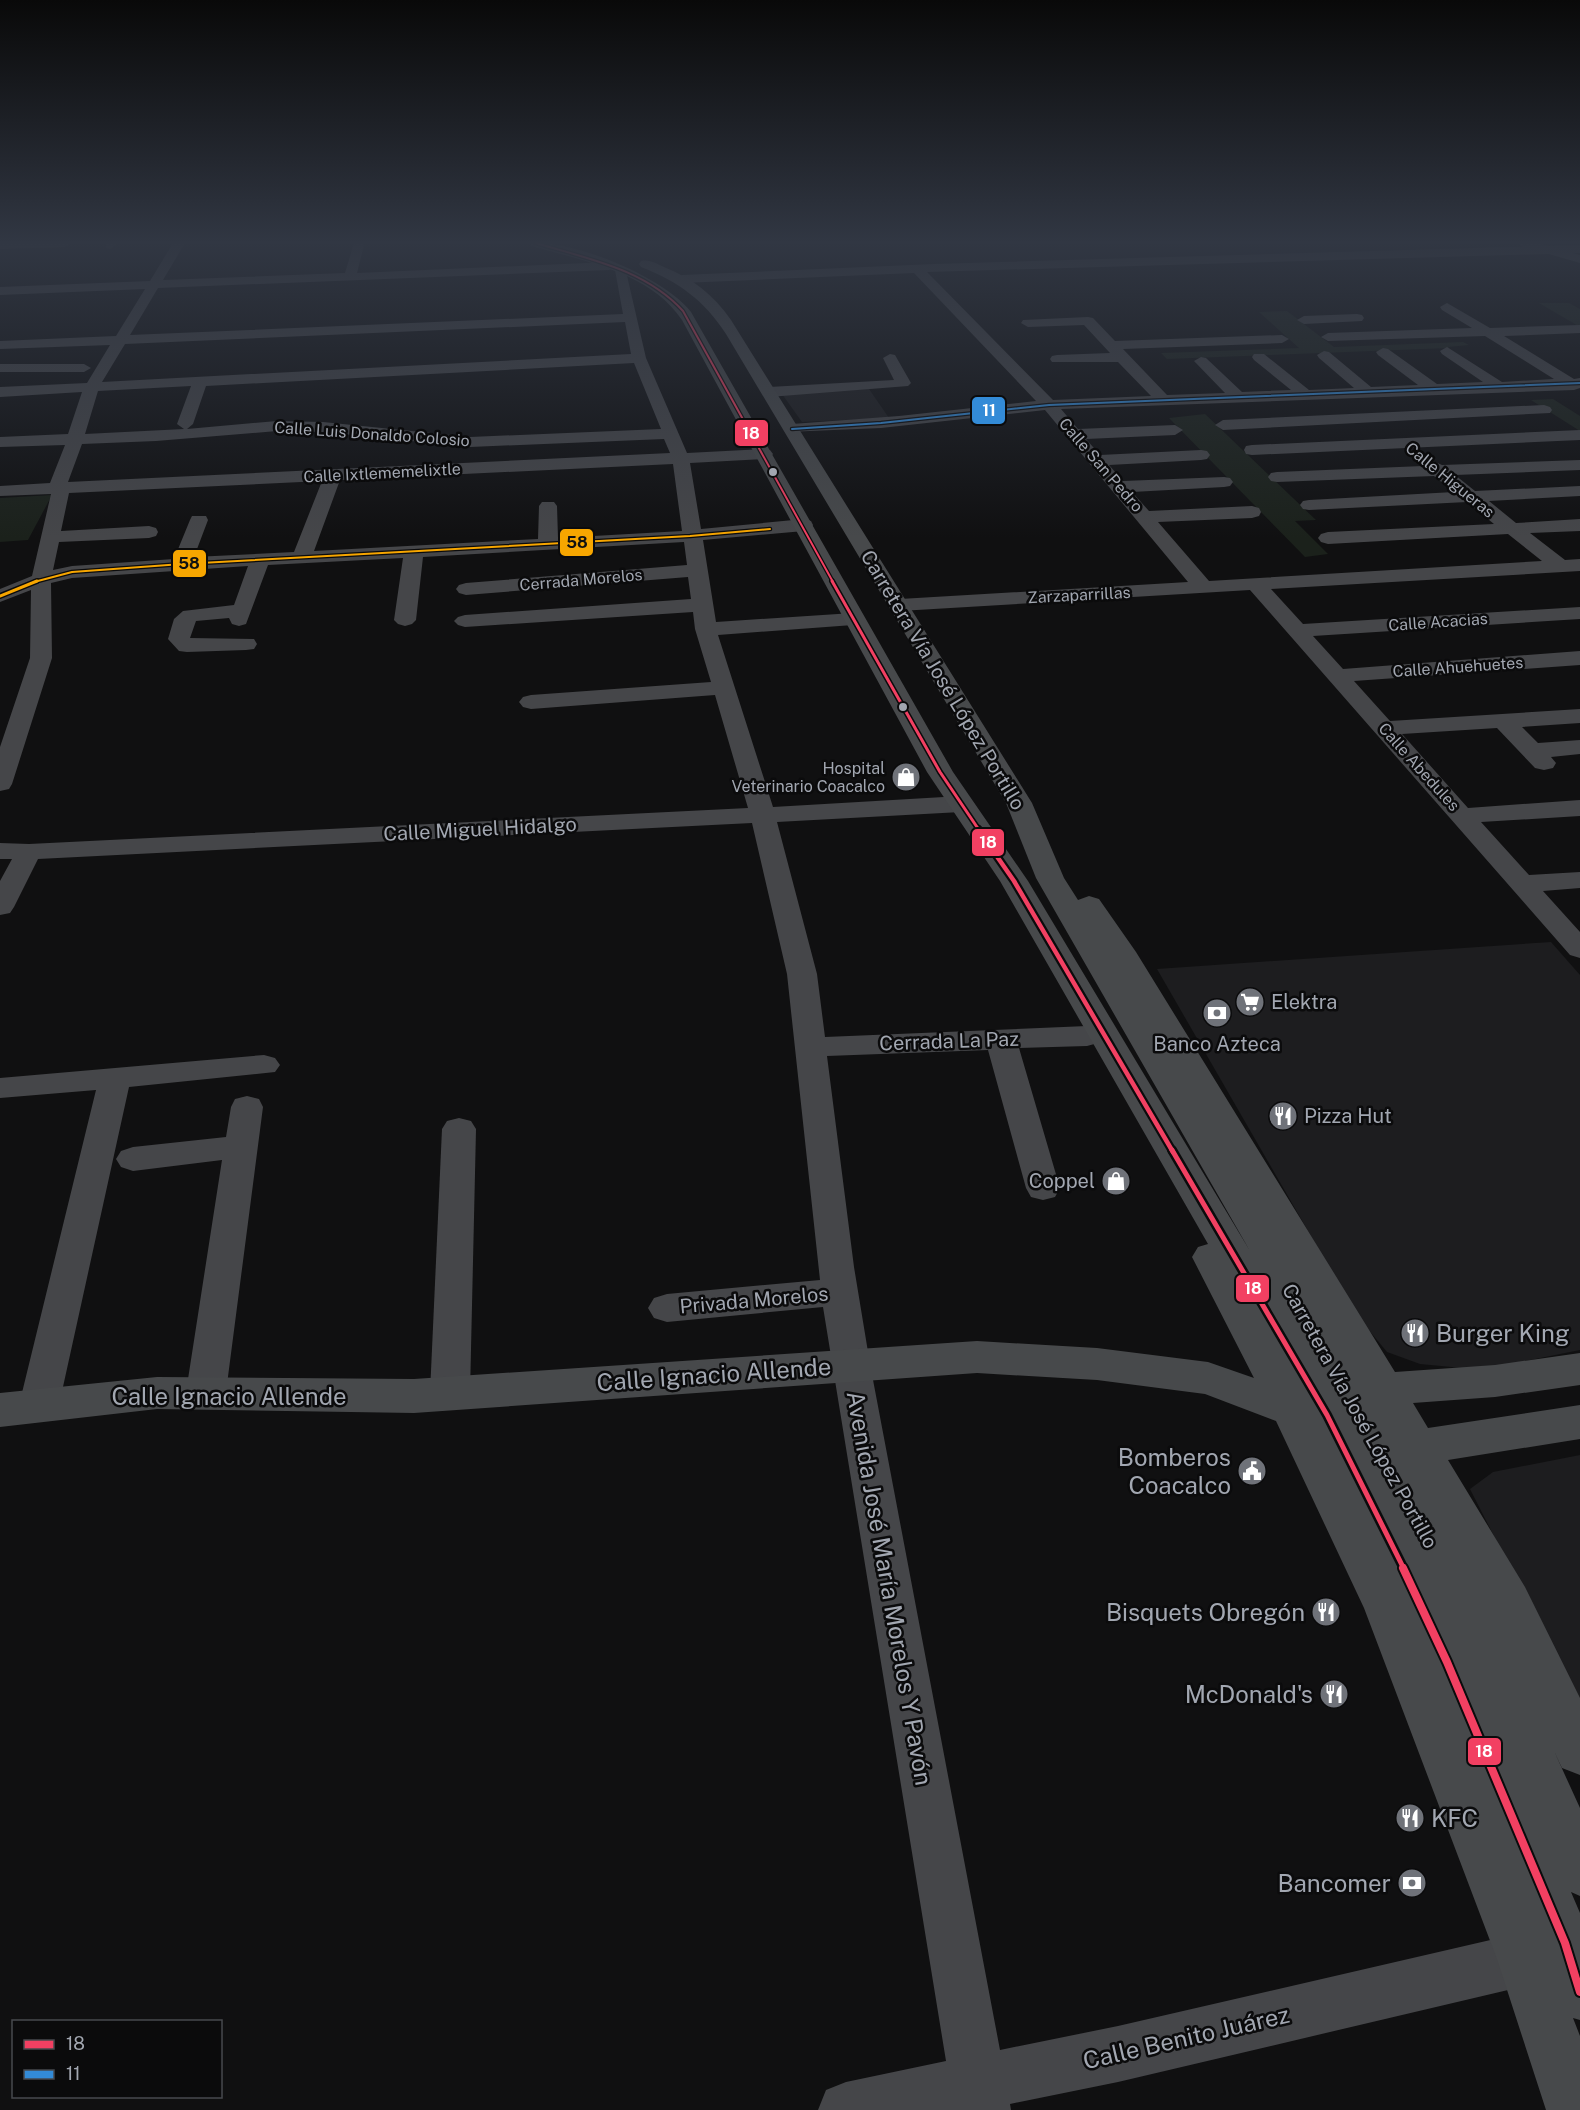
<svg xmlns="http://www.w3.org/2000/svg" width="1580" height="2110" font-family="'Public Sans',sans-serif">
	<rect width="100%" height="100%" fill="#101011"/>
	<g fill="#1d1d1f">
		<polygon points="869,389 889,418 802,422 782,394"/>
		<polygon points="1551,942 1580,975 1580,1350 1501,1366 1462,1368 1420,1364 1387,1352 1357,1316 1157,969"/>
		<polygon points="1580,1455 1580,1705 1470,1489 1493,1472"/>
	</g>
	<g fill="#1b211b">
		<polygon points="1539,303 1569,303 1580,309 1580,327"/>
		<polygon points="1287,311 1334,347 1463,342 1469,345 1448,347 1449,348 1167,359 1161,353 1299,348 1259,312"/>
		<polygon points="1553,399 1580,416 1580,431 1531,400"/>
		<polygon points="1205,414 1316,520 1295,521 1328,554 1305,557 1169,418"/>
		<polygon points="52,495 28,540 0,542 0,498"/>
	</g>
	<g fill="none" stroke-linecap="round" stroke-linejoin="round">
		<g fill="#454649" fill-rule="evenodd">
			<polygon points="0,243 71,243 65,247 0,249"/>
			<polygon points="106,243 118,243 110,249 106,248"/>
			<path d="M173 243H185L163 280 345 273 354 243H362L364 245 357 273 609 262 615 266 609 270 158 288 130 335 623 314 615 270 621 266 625 267 646 358 687 453 764 449 770 450 773 454 770 458 764 459 690 463 701 529 804 519 811 521 813 525 811 529 804 531 703 540 716 622 853 613 860 615 864 619 860 623 853 625 718 635 773 807 961 796 970 799 974 804 970 809 961 812 777 822 817 974 825 1037 1087 1026 1098 1029 1103 1036 1098 1043 1087 1046 1019 1048 1060 1188 1055 1197 1043 1200 1031 1197 1026 1188 988 1050 827 1056 854 1267 870 1364 1000 2050 1118 2026 1525 1932 1544 1940 1552 1959 1544 1978 1525 1986 1118 2082 1010 2104 1011 2110H818L826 2090 846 2082 946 2061 823 1307 667 1322 654 1318 648 1308 654 1298 667 1294 820 1280 787 974 752 823 38 859 14 907 10 913 0 915V881L12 859H0V843L29 844 748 808 715 695 531 709 523 707 519 702 523 697 531 695 711 682 695 629 693 612 465 627 458 625 454 621 458 617 465 615 691 599 688 577 466 595 459 593 456 589 459 585 466 583 687 565 684 542 423 557 416 620 412 624 405 626 398 624 394 620 403 558 268 565 246 624 239 626 232 624 229 618 196 621 190 638 254 639 257 644 254 649 246 650 187 652 179 651 168 639 174 619 183 611 234 605 248 566 72 578 51 583 52 658 12 784 9 789 0 791V747L30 658 31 590 0 602V589L32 576 51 494 0 496V486L50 483 65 445 0 447V437L68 434 82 392 0 397V387L87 383 110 345 0 349V341L116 336 145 289 0 295V287L150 281ZM625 322 631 354 102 382 125 344ZM634 363 661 429 470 437 323 422 277 421 187 429 193 424 206 386ZM191 386 177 424 184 429 85 434 98 391ZM277 431 323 432 470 447 664 439 670 453 68 482 82 444 156 441ZM673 464 682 531 558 538 557 506 554 502H542L539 506 538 539 314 551 340 480ZM322 481 294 552 194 557 208 520 206 516H192L190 520 174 559 72 566 53 570 59 542 149 538 156 536 158 532 156 528 149 526 61 531 69 493Z"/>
			<polygon points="1580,245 1580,253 927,272 1053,400 1151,396 1118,362 1052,362 1050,359 1052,356 1057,355 1110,353 1084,325 1028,327 1021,323 1023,320 1088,317 1093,318 1115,341 1282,335 1289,339 1282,343 1123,349 1167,395 1225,393 1194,361 1201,357 1206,358 1242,392 1291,390 1254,360 1252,357 1254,354 1264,354 1309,390 1354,388 1319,358 1317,355 1324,351 1329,352 1371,387 1418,385 1378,355 1376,352 1383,348 1388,349 1437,384 1483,382 1442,354 1440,351 1447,347 1502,382 1554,379 1485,336 1328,341 1321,337 1328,333 1472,328 1442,310 1440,307 1447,303 1490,328 1580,325 1580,333 1504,336 1574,379 1580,378 1580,388 1574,390 1061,409 1078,429 1175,425 1183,430 1175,435 1086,439 1100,455 1201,450 1207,451 1210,455 1207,459 1201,460 1109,465 1123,481 1224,477 1230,478 1233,482 1230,486 1224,487 1132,492 1149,511 1252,506 1259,508 1261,512 1259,516 1252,518 1158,522 1209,581 1542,561 1508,534 1328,544 1321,542 1318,538 1321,534 1328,532 1494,524 1467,502 1309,510 1303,509 1300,505 1303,501 1309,500 1454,492 1434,476 1277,482 1271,481 1268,477 1271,473 1277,472 1423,466 1425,461 1431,460 1442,465 1580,460 1580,470 1455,475 1475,491 1580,486 1580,496 1489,501 1516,523 1580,519 1580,531 1530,533 1565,560 1580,559 1580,571 1271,589 1303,624 1580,607 1580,619 1313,636 1343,669 1580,651 1580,665 1354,681 1390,721 1580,709 1580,723 1522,727 1538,743 1580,740 1580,754 1551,757 1556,763 1553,768 1544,770 1535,768 1497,728 1402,734 1468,808 1580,800 1580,816 1481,822 1529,875 1580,872 1580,888 1543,891 1580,932 1580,958 1570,955 1250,590 900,611 893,609 890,605 893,601 900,599 1188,582 1045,410 881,428 786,432 784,429 786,426 792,424 899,416 1036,401 914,273 682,283 676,279 682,275 934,264"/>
			<polygon points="1357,314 1362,315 1364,318 1362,321 1304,324 1297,320 1304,316"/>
			<polygon points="890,354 895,355 911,383 908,386 769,397 761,392 769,387 894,380 883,358"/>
			<polygon points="0,364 84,364 91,368 84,372 0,372"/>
			<polygon points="1544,405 1550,407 1552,410 1550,413 1223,430 1215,425 1223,420"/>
			<polygon points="1580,430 1580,440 1252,455 1246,454 1244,450 1246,446 1252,445"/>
			<polygon points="264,1055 275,1058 280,1065 275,1072 129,1087 59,1405 53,1416 39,1421 25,1416 19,1405 96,1090 0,1098 0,1078"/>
			<polygon points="247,1096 259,1099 263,1107 226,1392 220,1403 206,1408 192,1403 186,1392 222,1160 133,1171 121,1167 116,1159 121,1151 133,1147 226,1137 231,1107 235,1099"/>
			<polygon points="459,1118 471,1121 476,1129 470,1393 464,1404 450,1409 436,1404 430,1393 442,1129 447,1121"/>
		</g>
		<g fill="#47494b" fill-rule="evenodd">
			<path d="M530 243C574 240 664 277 691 312L953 772 1028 881 1250 1251 1036 878 1006 803 726 334C704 300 679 282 641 267L639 264 641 261C650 259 657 264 664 267 692 278 714 295 731 320L1032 803 1064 878 1078 900 1089 896 1099 899 1136 952 1395 1372 1495 1365 1580 1353V1385L1495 1397 1413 1403 1428 1428 1580 1405V1439L1448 1460 1525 1587 1580 1698V1775L1562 1768 1554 1751 1580 1808V1896L1571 1892 1580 1913V2020L1573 2018 1580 2036V2110H1546L1497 1959 1364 1608 1276 1421 1205 1394 1097 1380 977 1373 414 1413 157 1409 0 1427V1393L157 1377 414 1379 977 1341 1097 1348 1208 1362 1254 1378 1192 1257 1198 1247 1208 1244 1000 881 927 772 682 320C650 272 583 261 532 246Z"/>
			<polygon points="1519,243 1537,243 1580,255 1580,263 1521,246"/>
		</g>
		<g stroke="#0b0b0c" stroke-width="4.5">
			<path id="bus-1-far4" d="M536 243C588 259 645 269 683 311L833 582"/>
		</g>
		<g stroke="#0b0b0c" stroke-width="6">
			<polyline id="bus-1-far3" points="832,581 940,772 979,830"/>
		</g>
		<g stroke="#0b0b0c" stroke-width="9">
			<polyline id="bus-1-far2" points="978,829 1014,881 1173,1152"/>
		</g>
		<g stroke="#0b0b0c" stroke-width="10">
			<polyline id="bus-1-far1" points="1172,1150 1327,1415 1404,1569"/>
		</g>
		<g stroke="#0b0b0c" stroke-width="12">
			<polyline id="bus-1" points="1403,1568 1447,1662 1565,1943 1580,1992"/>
		</g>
		<g stroke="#0b0b0c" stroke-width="4.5">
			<polyline id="bus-2" points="792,429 881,423 1049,405 1580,383"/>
		</g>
		<g stroke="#0b0b0c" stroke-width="4.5">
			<polyline id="bus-3-far1" points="34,582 72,572 182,564 690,536 770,529"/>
		</g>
		<g stroke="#0b0b0c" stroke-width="6">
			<polyline id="bus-3" points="0,596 37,581"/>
		</g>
		<use href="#bus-1-far4" stroke="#f24062" stroke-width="2"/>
		<use href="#bus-1-far3" stroke="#f24062" stroke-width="3"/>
		<use href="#bus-1-far2" stroke="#f24062" stroke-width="4.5"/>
		<use href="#bus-1-far1" stroke="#f24062" stroke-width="5"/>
		<use href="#bus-1" stroke="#f24062" stroke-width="8"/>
		<use href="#bus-2" stroke="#338bd7" stroke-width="2"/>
		<use href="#bus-3-far1" stroke="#f7a600" stroke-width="2"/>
		<use href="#bus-3" stroke="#f7a600" stroke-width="3"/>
	</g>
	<linearGradient id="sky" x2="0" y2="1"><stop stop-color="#090909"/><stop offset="0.45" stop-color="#313743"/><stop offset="1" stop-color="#313743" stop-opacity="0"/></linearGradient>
	<rect width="1580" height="538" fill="url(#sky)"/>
	<defs>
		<g id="shop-disc" transform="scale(1.5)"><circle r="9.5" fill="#6f7279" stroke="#0b0b0c"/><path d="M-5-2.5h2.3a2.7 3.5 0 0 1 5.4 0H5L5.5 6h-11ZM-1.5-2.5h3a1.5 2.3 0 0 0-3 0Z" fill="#fff"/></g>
		<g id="supermarket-disc" transform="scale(1.5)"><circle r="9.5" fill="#6f7279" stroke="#0b0b0c"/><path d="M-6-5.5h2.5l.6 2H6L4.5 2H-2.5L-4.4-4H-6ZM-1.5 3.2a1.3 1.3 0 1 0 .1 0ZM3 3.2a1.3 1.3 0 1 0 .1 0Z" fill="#fff"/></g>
		<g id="bank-disc" transform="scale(1.5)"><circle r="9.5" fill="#6f7279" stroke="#0b0b0c"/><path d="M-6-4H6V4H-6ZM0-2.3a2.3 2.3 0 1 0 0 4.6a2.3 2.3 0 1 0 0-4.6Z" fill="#fff"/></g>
		<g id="restaurant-disc" transform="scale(1.5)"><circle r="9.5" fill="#6f7279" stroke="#0b0b0c"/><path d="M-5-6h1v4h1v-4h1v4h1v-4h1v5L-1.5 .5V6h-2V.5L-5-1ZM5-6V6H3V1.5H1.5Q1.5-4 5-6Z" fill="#fff"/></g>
		<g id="civic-disc" transform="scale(1.5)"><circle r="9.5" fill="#6f7279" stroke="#0b0b0c"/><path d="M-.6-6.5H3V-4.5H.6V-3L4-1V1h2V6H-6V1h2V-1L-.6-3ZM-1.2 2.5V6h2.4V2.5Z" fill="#fff"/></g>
	</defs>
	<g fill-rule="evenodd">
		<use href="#shop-disc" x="906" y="777"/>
		<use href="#supermarket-disc" x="1250" y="1002"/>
		<use href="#bank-disc" x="1217" y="1013"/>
		<use href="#restaurant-disc" x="1283" y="1116"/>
		<use href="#shop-disc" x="1116" y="1181"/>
		<use href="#restaurant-disc" x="1415" y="1333"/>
		<use href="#civic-disc" x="1252" y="1471"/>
		<use href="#restaurant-disc" x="1326" y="1612"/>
		<use href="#restaurant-disc" x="1334" y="1694"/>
		<use href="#restaurant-disc" x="1410" y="1818"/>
		<use href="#bank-disc" x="1412" y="1883"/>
	</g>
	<g fill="#a2a7b1" stroke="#0b0b0c" stroke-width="2">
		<circle cx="773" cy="472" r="5"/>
		<circle cx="903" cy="707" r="5"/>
	</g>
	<g text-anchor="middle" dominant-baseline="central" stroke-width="5" stroke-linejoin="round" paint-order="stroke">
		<g font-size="16" fill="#a2a7b1" stroke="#0b0b0c">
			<text transform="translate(372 434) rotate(4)">Calle Luis Donaldo Colosio</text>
			<text transform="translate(1101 465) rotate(49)">Calle San Pedro</text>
			<text transform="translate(382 473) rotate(-3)">Calle Ixtlememelixtle</text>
			<text transform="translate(1450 480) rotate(39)">Calle Higueras</text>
			<text transform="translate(581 580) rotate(-5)">Cerrada Morelos</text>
			<text transform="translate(1079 595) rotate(-3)">Zarzaparrillas</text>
			<text transform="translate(1438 622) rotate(-4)">Calle Acacias</text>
			<text transform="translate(1458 667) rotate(-4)">Calle Ahuehuetes</text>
			<text transform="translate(1419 767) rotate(48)">Calle Abedules</text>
		</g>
		<g font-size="16" fill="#a2a7b1" stroke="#0b0b0c" text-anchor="end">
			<text x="885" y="768">Hospital<tspan x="885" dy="18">Veterinario Coacalco</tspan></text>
		</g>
		<g font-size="20" fill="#a2a7b1" stroke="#0b0b0c">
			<text transform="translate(943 680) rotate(59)">Carretera Vía José López Portillo</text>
			<text transform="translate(480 829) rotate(-3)">Calle Miguel Hidalgo</text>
			<text transform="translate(949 1041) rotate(-2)">Cerrada La Paz</text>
			<text transform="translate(754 1300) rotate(-5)">Privada Morelos</text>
			<text transform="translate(1360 1416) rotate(61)">Carretera Vía José López Portillo</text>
		</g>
		<g font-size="20" fill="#a2a7b1" stroke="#0b0b0c" text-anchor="start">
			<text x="1271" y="1002">Elektra</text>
			<text x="1217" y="1044" text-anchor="middle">Banco Azteca</text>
			<text x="1304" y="1116">Pizza Hut</text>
			<text x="1095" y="1181" text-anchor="end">Coppel</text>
		</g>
		<g font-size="24" fill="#a2a7b1" stroke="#0b0b0c" text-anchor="end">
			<text x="1436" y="1333" text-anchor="start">Burger King</text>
			<text x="1231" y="1457">Bomberos<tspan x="1231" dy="28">Coacalco</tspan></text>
			<text x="1305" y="1612">Bisquets Obregón</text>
			<text x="1313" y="1694">McDonald's</text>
			<text x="1431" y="1818" text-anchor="start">KFC</text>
			<text x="1391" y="1883">Bancomer</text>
		</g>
		<g font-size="24" fill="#a2a7b1" stroke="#0b0b0c">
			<text transform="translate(714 1374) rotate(-4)">Calle Ignacio Allende</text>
			<text x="229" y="1396">Calle Ignacio Allende</text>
			<text transform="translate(890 1588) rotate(80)">Avenida José María Morelos Y Pavón</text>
			<text transform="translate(1186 2037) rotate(-13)">Calle Benito Juárez</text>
		</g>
	</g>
	<g stroke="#0b0b0c" stroke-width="2">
		<rect x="971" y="396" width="35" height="29" rx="6" fill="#338bd7"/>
		<rect x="734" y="419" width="35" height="28" rx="6" fill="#f24062"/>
		<rect x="559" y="528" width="35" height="29" rx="6" fill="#f7a600"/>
		<rect x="172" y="549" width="35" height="29" rx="6" fill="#f7a600"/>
		<rect x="971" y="828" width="34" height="29" rx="6" fill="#f24062"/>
		<rect x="1235" y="1274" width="35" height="29" rx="6" fill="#f24062"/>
		<rect x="1467" y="1737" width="35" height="29" rx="6" fill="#f24062"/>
	</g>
	<g font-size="16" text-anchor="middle" font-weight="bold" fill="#fff">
		<text x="989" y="416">11</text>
		<text x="751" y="439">18</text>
		<text x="988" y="848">18</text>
		<text x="1253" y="1294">18</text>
		<text x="1484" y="1757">18</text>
	</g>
	<g font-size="16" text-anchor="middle" font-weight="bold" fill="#111">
		<text x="577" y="548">58</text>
		<text x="189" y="569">58</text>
	</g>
	<rect x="12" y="2020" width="210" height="78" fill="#0b0b0c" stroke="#47494e" stroke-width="1.5"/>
	<rect x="24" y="2040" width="30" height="9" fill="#f24062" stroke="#47494e" stroke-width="1.5"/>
	<text x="66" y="2050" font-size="18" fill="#a2a7b1">18</text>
	<rect x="24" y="2070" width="30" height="9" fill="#338bd7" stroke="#47494e" stroke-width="1.5"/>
	<text x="66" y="2080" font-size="18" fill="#a2a7b1">11</text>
</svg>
